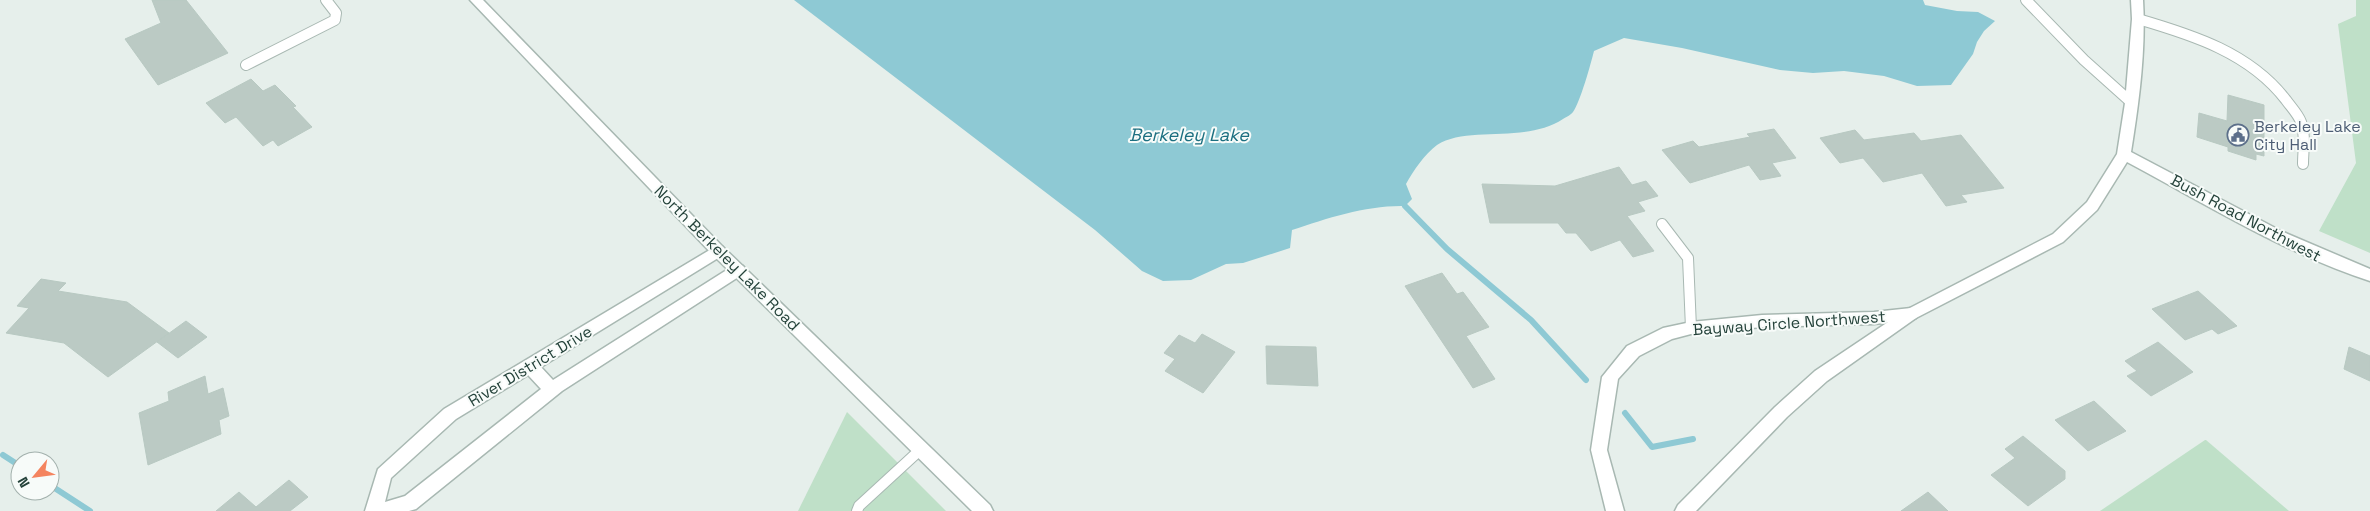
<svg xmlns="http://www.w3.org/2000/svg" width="2370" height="511" font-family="'Space Grotesk',sans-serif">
	<rect width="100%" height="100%" fill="#e6efeb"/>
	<g fill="#bfe0c8">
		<polygon points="2356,0 2370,0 2370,253 2319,231 2356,163 2338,24 2356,16"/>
		<polygon points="847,412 946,511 798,511"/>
		<polygon points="2206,440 2289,511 2100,511 2205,440"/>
	</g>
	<path fill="#8ec9d4" d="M794 0H1923L1925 5 1957 11 1978 12 1995 21 1984 31 1977 42 1973 54 1951 85 1917 86 1884 76 1844 71 1813 73 1780 70 1682 48 1624 38 1594 51C1591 63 1580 103 1573 112 1571 115 1566 117 1563 119 1525 144 1468 125 1437 145 1425 154 1413 171 1406 184L1412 199 1405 206C1367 205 1328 218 1292 230L1290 248 1243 263 1226 264 1191 280 1163 281 1142 271 1095 230Z"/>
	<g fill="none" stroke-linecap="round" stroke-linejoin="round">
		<g stroke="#8ec9d4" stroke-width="6">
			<polyline points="1405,206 1447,249 1531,320 1586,380"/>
			<polyline points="1625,413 1652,447 1693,439"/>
			<polyline points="3,455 20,466"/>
			<polyline points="50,485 90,511"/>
		</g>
	</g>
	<g fill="#bbcac4" stroke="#b8c9c2">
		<polygon points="152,0 186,0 228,53 158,85 125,39 161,23"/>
		<polygon points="251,79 263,91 275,85 296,106 293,107 312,127 278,146 273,140 263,146 236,117 225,123 206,103"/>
		<polygon points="2228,95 2264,105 2264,156 2256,154 2256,160 2228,151 2228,147 2197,137 2199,113 2227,121"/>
		<polygon points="1774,129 1796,158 1772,163 1781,176 1760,180 1749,165 1690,183 1662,150 1693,141 1699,147 1750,137 1747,134"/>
		<polygon points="1855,130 1864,140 1914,133 1921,141 1961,135 2004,188 1961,195 1967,202 1946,206 1922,173 1883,182 1863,158 1840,163 1820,138"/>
		<polygon points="1619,167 1632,185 1646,181 1658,196 1638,202 1645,211 1627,216 1654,251 1633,257 1620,240 1591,251 1576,233 1566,233 1558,223 1490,223 1482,184 1555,186"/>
		<polygon points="1442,273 1457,294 1463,292 1489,327 1466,336 1495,379 1473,388 1405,286"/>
		<polygon points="41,279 66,283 58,291 127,302 169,333 108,377 64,343 6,333 29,308 17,306"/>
		<polygon points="2198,291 2237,326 2218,334 2212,329 2185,340 2152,309"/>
		<polygon points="186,321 207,337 178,358 157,342"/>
		<polygon points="1202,334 1235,352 1203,393 1165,371 1175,359 1164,353 1179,335 1195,343"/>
		<polygon points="2158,342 2193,372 2151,396 2127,376 2137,371 2125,361"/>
		<polygon points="1266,346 1316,347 1318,386 1267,384"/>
		<polygon points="2349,347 2370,356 2370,381 2344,369"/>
		<polygon points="205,376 208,394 223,388 229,416 219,420 221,434 148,465 139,413 169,401 168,392"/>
		<polygon points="2094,401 2126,431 2088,451 2055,420"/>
		<polygon points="2023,436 2065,471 2065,479 2028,506 1991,475 2015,458 2005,449"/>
		<polygon points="289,480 308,497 290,511 216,511 239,492 256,507"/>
		<polygon points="1928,492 1948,511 1901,511"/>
	</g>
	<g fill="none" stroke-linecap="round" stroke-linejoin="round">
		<g stroke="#a8b8b2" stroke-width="12">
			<g id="service">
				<polyline points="2026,0 2084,60 2132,103"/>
				<path d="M2138 19C2193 35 2250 53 2286 100 2291 107 2298 114 2301 122 2306 135 2303 151 2303 164"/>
				<polyline points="246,65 335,20 336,13 326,0"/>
				<polyline points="1662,224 1688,258 1691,328"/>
				<polyline points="857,511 859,506 920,450"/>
			</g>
		</g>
		<g stroke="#a8b8b2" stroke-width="3">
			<g id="minor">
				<path d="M718 245 723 247 725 251 723 255 541 367 553 380 733 266 738 264 743 266 746 270 743 274 562 391 416 509 409 511H365L378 469 444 409ZM528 375 541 389 405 496 385 502 391 478 456 419Z"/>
				<polygon points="1911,308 1916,310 1919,314 1916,318 1911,320 1874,324 1762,327 1691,334 1672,339 1639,356 1618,379 1607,450 1624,511 1606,511 1591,450 1602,377 1627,346 1663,328 1691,322 1762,315 1874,312"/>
			</g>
		</g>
		<g stroke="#a8b8b2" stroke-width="3">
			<g id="tertiary">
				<polygon points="470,0 483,0 723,247 990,505 993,511 972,511 713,255"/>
				<path d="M2131 0H2143C2146 50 2139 102 2131 152L2281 231 2370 269V281C2284 253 2206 204 2127 162L2097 210 2063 242 1916 318 1827 381 1787 417 1696 511H1675L1678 505 1775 407 1815 371 1906 310 2053 234 2087 202 2117 154 2125 103 2132 19Z"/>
			</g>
		</g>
		<use href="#service" stroke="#fff" stroke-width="10"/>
		<use href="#minor" fill="#fff" fill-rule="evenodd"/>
		<use href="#tertiary" fill="#fff" fill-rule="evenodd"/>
	</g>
	<defs>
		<g id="civic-ring" transform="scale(1.125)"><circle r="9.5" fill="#f7fbf9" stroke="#5c6f8a" stroke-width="1.5"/><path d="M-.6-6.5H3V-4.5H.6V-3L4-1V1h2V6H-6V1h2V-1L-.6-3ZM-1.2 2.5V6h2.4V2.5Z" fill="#5c6f8a"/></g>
	</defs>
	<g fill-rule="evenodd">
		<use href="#civic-ring" x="2238" y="135"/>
	</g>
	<g text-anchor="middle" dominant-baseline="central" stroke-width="4" stroke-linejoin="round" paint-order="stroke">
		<g font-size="16" fill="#4e5e75" stroke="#f7fbf9" text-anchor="start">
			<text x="2254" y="126">Berkeley Lake<tspan x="2254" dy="18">City Hall</tspan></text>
		</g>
		<g font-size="16" fill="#24423a" stroke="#f7fbf9">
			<text transform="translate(2246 218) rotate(28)">Bush Road Northwest</text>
			<text transform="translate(727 258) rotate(45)">North Berkeley Lake Road</text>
			<text transform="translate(1789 323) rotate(-4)">Bayway Circle Northwest</text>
			<text transform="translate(530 366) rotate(-31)">River District Drive</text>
		</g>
		<g font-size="18" font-style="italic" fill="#1c6f80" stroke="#f7fbf9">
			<text x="1189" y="134">Berkeley Lake</text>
		</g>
	</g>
	<g transform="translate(35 476) rotate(241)"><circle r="24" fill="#f7fbf9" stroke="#a3b1ad"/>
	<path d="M0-4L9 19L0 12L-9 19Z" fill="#f4845f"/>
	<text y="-8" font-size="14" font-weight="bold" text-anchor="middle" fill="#24423a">N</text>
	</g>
</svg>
